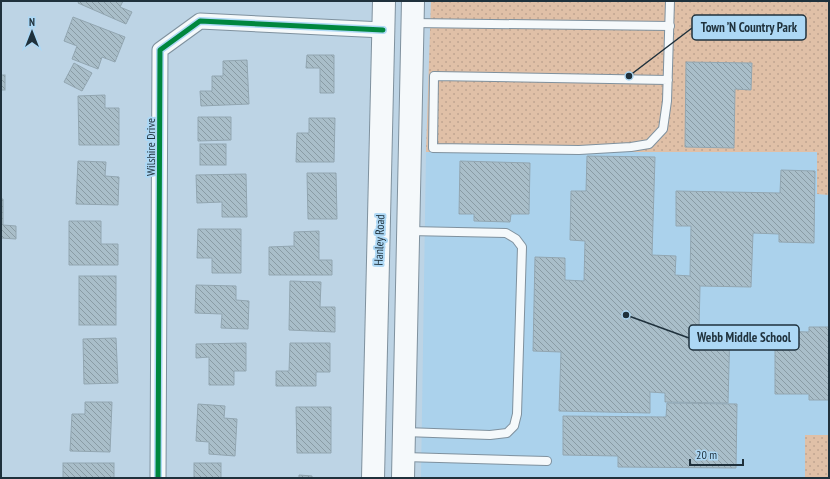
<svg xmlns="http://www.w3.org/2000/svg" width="830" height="479" font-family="'PT Sans Narrow',sans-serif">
	<defs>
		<pattern id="park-dots" width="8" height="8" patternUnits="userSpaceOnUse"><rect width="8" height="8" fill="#e0c0a7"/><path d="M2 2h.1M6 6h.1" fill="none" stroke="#c0a591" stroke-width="1.8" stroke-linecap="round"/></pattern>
		<pattern id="building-back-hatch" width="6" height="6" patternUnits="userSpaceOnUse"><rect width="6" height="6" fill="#a9bec9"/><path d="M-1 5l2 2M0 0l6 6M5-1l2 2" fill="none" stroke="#899ba4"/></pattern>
	</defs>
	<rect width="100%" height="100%" fill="#bdd4e5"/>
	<polygon fill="#abd2ec" points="426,152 817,152 817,194 829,195 829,435 805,435 805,478 421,478"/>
	<g fill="url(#park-dots)">
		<polygon points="431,1 829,1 829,195 817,194 817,152 426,152"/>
		<rect x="805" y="435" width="24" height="43"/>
	</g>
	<g fill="url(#building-back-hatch)" stroke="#92a6b1">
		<polygon points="79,1 123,1 120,7 132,12 126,24 78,3"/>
		<polygon points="73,17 125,37 115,62 102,57 98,69 72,59 77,46 64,41"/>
		<polygon points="307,55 334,55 334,93 320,93 320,68 306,68"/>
		<polygon points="247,60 249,104 201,106 200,91 212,91 212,76 223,76 223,61"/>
		<polygon points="686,62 752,63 751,90 735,89 734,148 685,147"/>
		<polygon points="74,63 92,73 82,91 64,82"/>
		<rect x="1" y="75" width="4" height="15"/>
		<polygon points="105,95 105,108 119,108 119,145 79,145 78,96"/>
		<polygon points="198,117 231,117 231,140 198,141"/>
		<polygon points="309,118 335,118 334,162 296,162 297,133 309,133"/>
		<rect x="200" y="144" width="26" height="21"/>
		<polygon points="587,156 655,157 652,255 676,256 675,275 690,276 691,226 676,226 676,191 780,193 781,170 815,171 814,243 779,242 779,234 753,233 751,287 700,286 699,329 730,329 728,403 665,402 665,393 650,392 650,413 559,411 561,352 533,351 535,257 565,258 565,280 584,281 585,241 570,240 571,191 586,191"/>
		<polygon points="78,161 106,162 105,176 119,177 118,205 76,204"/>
		<polygon points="460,161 530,163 529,214 511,214 510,222 474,221 474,214 459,214"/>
		<polygon points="307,173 336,173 337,219 308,219"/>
		<polygon points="246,174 247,217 222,217 222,202 197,203 196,175"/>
		<polygon points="1,199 3,199 3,225 16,226 16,239 1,238"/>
		<polygon points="69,221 101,221 101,244 118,244 118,265 69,265"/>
		<polygon points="198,229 241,229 241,273 212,273 212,258 197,258"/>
		<polygon points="319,231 319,260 332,260 332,275 269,275 269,247 294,246 294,232"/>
		<rect x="79" y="276" width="37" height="49"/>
		<polygon points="290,281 321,282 320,307 335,307 335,332 289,330"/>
		<polygon points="196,285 236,286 236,300 249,301 248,329 221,328 222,314 195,313"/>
		<polygon points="809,327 829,327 829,400 809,400 809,394 775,394 775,331 809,332"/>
		<polygon points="116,338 118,383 84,384 83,339"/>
		<polygon points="246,343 246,371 234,371 234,385 209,385 209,357 196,358 196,344"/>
		<polygon points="290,343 330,343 330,372 316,372 316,386 276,386 276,371 289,371"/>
		<polygon points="85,402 112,402 110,452 70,451 72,414 85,414"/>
		<polygon points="667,403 737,404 736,468 618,467 618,456 563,455 563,416 666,417"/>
		<polygon points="198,404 225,406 224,418 237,419 235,456 209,454 209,442 196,441"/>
		<polygon points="296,407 331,407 331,453 297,453"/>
		<rect x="63" y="463" width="51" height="15"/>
		<rect x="194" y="463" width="27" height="15"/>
		<polygon points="299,475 312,476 312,478 299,478"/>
	</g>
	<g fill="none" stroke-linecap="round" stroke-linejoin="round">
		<g stroke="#7f919e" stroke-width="10">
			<g id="lane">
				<polyline points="413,23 670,26"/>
				<polyline points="668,80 434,76 433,148 579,150 631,147 649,144 663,129 667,101 670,1"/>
				<polyline points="405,432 490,435 507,433 514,426 517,414 522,247 516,239 506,233 409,231"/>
				<polyline points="404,457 547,461"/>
			</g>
		</g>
		<g stroke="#7f919e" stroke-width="17">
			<polyline id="street" points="158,478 160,50 200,21 383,30"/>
		</g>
		<g stroke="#7f919e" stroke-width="24">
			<g id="secondary">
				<polyline points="373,478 384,1"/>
				<polyline points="403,478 413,1"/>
			</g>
		</g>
		<use href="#lane" stroke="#f5f9fb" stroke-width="8"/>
		<use href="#street" stroke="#f5f9fb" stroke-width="15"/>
		<use href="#secondary" stroke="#f5f9fb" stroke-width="22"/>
		<g stroke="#add8f5" stroke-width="8">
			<polyline id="cycleway" points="158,478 160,50 200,21 383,30"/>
		</g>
		<use href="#cycleway" stroke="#00873e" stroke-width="5"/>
	</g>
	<g text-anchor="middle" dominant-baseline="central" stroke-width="4" stroke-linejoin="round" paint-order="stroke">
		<g font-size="12" fill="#1f313c" stroke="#add8f5">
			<text transform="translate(150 147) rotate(-90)">Wilshire Drive</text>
			<text transform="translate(379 240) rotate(-88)">Hanley Road</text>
		</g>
	</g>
	<path fill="none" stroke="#1f313c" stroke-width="1.5" d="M629 76L692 28M626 315L689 338"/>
	<g fill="#1f313c" stroke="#add8f5" stroke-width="1.5">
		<circle cx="629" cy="76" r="4"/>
		<circle cx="626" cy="315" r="4"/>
	</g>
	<g fill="#add8f5" stroke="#1f313c" stroke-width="1.5">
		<rect x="692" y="15" width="114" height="25" rx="4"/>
		<rect x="689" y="325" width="110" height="25" rx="4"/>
	</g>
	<g font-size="13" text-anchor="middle" font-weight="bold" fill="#1f313c">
		<text x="749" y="32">Town ’N Country Park</text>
		<text x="744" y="342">Webb Middle School</text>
	</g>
	<rect width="830" height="479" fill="none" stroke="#1f313c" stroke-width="4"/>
	<g transform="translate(32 32)" stroke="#add8f5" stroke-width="3" paint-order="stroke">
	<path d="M0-3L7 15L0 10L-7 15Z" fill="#1f313c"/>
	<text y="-6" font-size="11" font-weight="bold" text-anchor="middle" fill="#1f313c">N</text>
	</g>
	<path d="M690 459v6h53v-6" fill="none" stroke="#1f313c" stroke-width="2"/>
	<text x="696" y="459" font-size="12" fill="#1f313c" stroke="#add8f5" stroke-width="3" paint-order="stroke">20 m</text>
</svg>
